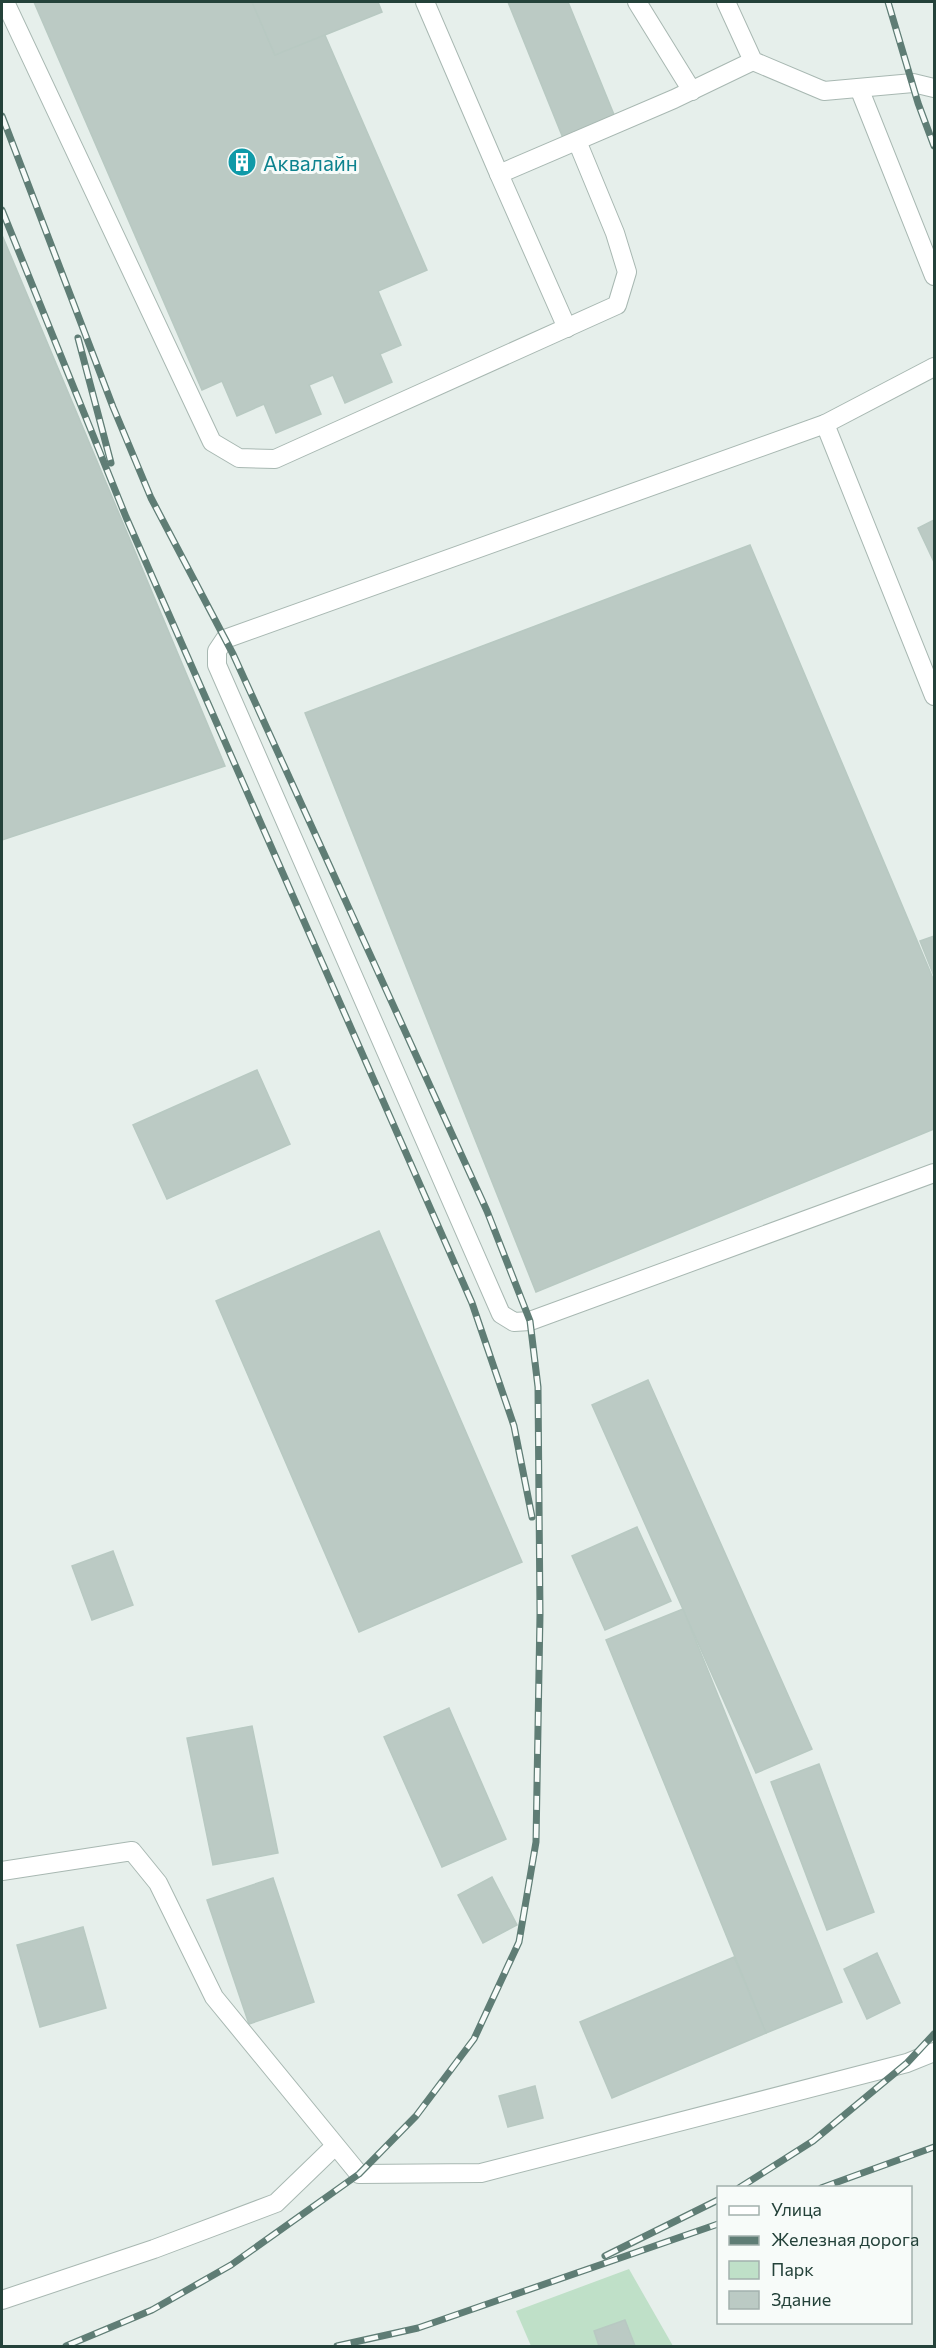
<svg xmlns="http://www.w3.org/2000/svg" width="936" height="2348" font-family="Commissioner,sans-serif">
	<rect width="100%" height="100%" fill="#e6efeb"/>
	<polygon fill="#bfe0c8" points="629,2269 673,2346 531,2346 516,2311"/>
	<g fill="#bbcac4" stroke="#b8c9c2" stroke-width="1.5">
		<polygon points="34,2 252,2 275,55 324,33 427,270 378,291 401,345 380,354 392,382 345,403 333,375 309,385 321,414 276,433 264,404 237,416 222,381 202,390"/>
		<polygon points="252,2 378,2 382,12 275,55"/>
		<polygon points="508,2 568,2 615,117 563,138"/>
		<polygon points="2,235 225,766 2,840"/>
		<polygon points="934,520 934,562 918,528"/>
		<polygon points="750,545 934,981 934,1129 536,1292 305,713"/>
		<polygon points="934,936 934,976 920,941"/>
		<polygon points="257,1070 290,1144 167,1199 133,1125"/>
		<polygon points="379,1231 522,1562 359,1632 216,1301"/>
		<polygon points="648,1380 812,1749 756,1773 592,1405"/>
		<polygon points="637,1527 671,1601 605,1630 572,1556"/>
		<polygon points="113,1551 133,1605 92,1620 72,1566"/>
		<polygon points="683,1609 842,2002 766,2033 606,1640"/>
		<polygon points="449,1708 506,1839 442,1867 384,1737"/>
		<polygon points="252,1726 278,1853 213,1865 187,1738"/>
		<polygon points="819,1764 874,1912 827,1930 771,1782"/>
		<polygon points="492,1877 517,1925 483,1943 458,1895"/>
		<polygon points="273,1878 314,2002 249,2024 207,1900"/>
		<polygon points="83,1927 106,2008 40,2027 17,1945"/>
		<polygon points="877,1953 900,2003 867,2019 844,1969"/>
		<polygon points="734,1957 766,2033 612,2098 580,2022"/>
		<polygon points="535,2086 543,2118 508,2127 499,2096"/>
		<polygon points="625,2320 635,2346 599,2346 594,2331"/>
	</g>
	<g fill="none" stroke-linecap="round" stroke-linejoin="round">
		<g stroke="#a8b8b2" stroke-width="20">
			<g id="service">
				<polyline points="5,2 212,442 239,458 275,459 617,305 627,272 615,233 577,141"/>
				<polyline points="425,2 499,174 674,99 753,61"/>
				<polyline points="637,2 692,91"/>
				<polyline points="859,88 934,276"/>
				<polyline points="499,174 567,328"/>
				<polyline points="825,424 934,367"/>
				<polyline points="934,696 825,424 225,639 217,651 217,665 501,1314 514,1322 530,1321 934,1173"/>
				<polyline points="2,1871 132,1851 158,1883 214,1997 359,2174 481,2173 907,2063 934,2052"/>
				<polyline points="2,2300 154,2249 276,2203 335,2146"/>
			</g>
		</g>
		<g stroke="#a8b8b2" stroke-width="20">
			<polyline id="minor" points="726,2 753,61 824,91 913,83 934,88"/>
		</g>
		<use href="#service" stroke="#fff" stroke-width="18"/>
		<use href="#minor" stroke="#fff" stroke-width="18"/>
		<g stroke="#5f7d75" stroke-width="7">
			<g id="rail">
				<polyline points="888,2 918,103 934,146"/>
				<polyline points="2,116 113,407 151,498 233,654 487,1211 530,1321 538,1387 540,1614 536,1842 519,1942 474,2039 416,2116 359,2174 231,2265 152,2310 66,2346"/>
				<polyline points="2,210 126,517 472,1303 514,1426 532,1517"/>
				<polyline points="78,338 111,463"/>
				<polyline points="739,2188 813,2141 907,2063 934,2034"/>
				<polyline points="821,2188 934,2147"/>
				<polyline points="605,2256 718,2200"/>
				<polyline points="337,2346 418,2328 718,2224"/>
			</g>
		</g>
		<use href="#rail" stroke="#f7fbf9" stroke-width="4.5" stroke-dasharray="14" stroke-linecap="butt"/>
	</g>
	<defs>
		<g id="building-disc" transform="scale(1.5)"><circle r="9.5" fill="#0f9aa8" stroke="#f7fbf9"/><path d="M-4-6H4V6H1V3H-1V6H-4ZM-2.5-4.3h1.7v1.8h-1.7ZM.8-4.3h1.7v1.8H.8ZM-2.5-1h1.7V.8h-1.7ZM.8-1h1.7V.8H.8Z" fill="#fff"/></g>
	</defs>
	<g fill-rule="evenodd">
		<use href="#building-disc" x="242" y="162"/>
	</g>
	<g text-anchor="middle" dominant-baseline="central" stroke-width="6" stroke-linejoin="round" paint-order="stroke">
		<g font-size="21" fill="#0d838f" stroke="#f7fbf9" text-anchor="start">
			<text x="263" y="162">Аквалайн</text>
		</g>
	</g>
	<rect width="936" height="2348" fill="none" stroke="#24423a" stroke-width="6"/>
	<rect x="717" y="2186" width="195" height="138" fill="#f7fbf9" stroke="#a3b1ad" stroke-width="1.5"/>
	<rect x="729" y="2206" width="30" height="9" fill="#ffffff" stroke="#a3b1ad" stroke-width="1.5"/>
	<text x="771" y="2216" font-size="18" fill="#24423a">Улица</text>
	<rect x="729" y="2236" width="30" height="9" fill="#5f7d75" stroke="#a3b1ad" stroke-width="1.5"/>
	<text x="771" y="2246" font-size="18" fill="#24423a">Железная дорога</text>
	<rect x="729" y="2261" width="30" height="18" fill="#bfe0c8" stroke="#a3b1ad" stroke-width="1.5"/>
	<text x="771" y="2276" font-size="18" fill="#24423a">Парк</text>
	<rect x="729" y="2291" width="30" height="18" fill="#bbcac4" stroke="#a3b1ad" stroke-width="1.5"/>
	<text x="771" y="2306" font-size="18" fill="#24423a">Здание</text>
</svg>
